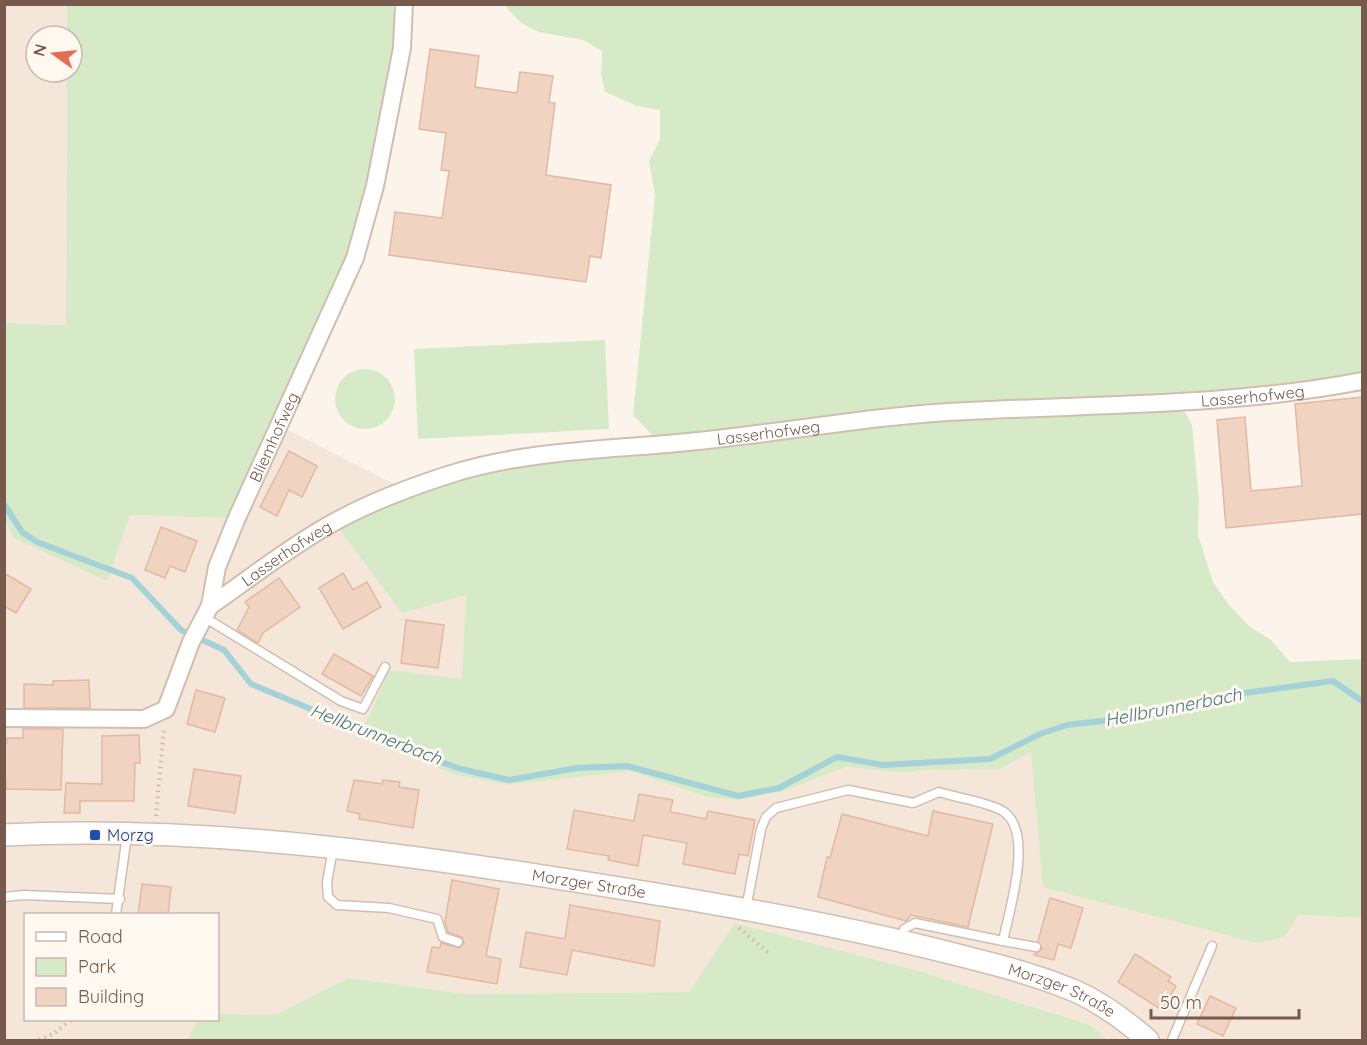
<svg xmlns="http://www.w3.org/2000/svg" width="1367" height="1045" font-family="Quicksand,sans-serif">
	<rect width="100%" height="100%" fill="#fcf4ea"/>
	<g fill="#f4e6d8">
		<polygon points="5,5 67,5 67,36 36,36 36,72 67,72 66,325 5,323"/>
		<polygon points="276,424 410,492 467,595 462,680 389,670 360,735 456,775 509,785 630,771 707,797 758,797 781,792 846,767 902,773 922,770 1000,769 1031,752 1285,937 1297,915 1362,918 1362,1040 1108,1040 1090,1025 919,971 736,923 689,992 467,994 348,978 276,1015 218,1014 218,914 26,914 26,1020 198,1020 187,1040 5,1040 4,518 14,538 130,515 228,518"/>
	</g>
	<g fill="#d7eac7">
		<polygon points="67,5 393,5 396,36 387,99 375,158 343,270 228,518 130,515 107,581 14,538 4,518 4,323 66,325 67,72 72,72 72,36 67,36"/>
		<polygon points="504,5 1362,5 1362,386 1182,407 1192,425 1199,500 1198,535 1213,582 1229,605 1249,626 1271,640 1290,662 1362,659 1362,918 1298,915 1285,937 1257,943 1043,887 1031,752 1000,769 922,770 904,773 846,767 781,792 739,800 707,797 630,771 509,785 456,775 360,736 389,670 462,679 466,595 402,613 337,526 473,472 653,450 651,434 633,415 655,195 649,161 660,139 660,110 637,106 605,92 601,74 602,51 583,40 539,32 521,23"/>
		<polygon points="605,340 609,429 418,439 414,349"/>
		<circle cx="365" cy="399" r="30"/>
		<polygon points="735,923 919,971 1090,1025 1108,1040 187,1040 198,1020 218,1020 218,1014 276,1015 348,978 467,994 689,992"/>
	</g>
	<g fill="none" stroke-linecap="round" stroke-linejoin="round">
		<polyline stroke="#a4d2d8" stroke-width="6" points="4,504 22,532 37,542 132,578 181,630 224,650 251,684 418,754 461,769 509,780 577,768 627,766 738,796 779,788 837,757 883,765 990,759 1040,734 1067,725 1153,715 1223,696 1333,681 1362,701"/>
	</g>
	<g fill="#f1d3c1" stroke="#e4b8a2" stroke-width="1.5">
		<polygon points="430,49 479,56 475,87 517,93 520,72 553,76 549,102 555,103 546,175 611,185 601,258 590,256 586,282 389,255 395,212 442,218 449,171 441,170 446,133 419,129"/>
		<polygon points="1362,397 1362,514 1226,528 1217,420 1245,417 1251,491 1302,486 1295,404"/>
		<polygon points="289,451 317,466 302,497 289,490 277,516 260,507"/>
		<polygon points="161,527 197,541 185,572 170,566 165,578 145,570"/>
		<polygon points="4,573 31,589 16,613 4,606"/>
		<polygon points="343,573 353,590 367,582 381,607 343,629 319,588"/>
		<polygon points="279,578 300,607 263,633 258,643 237,630 249,607 245,602"/>
		<polygon points="406,620 444,625 438,668 401,663"/>
		<polygon points="334,654 373,676 361,696 322,674"/>
		<polygon points="89,680 90,708 24,708 24,684 53,685 53,681"/>
		<polygon points="196,690 225,698 215,732 187,724"/>
		<polygon points="23,729 63,729 61,790 6,789 4,743 7,743 7,738 23,738"/>
		<polygon points="139,735 140,763 135,763 134,801 80,801 80,813 64,813 66,783 102,784 102,736"/>
		<polygon points="194,769 241,776 235,813 188,806"/>
		<polygon points="354,780 382,784 383,780 400,782 399,787 419,790 413,828 359,819 360,814 347,811"/>
		<polygon points="639,794 673,800 670,812 706,819 708,811 755,820 748,856 739,854 735,874 683,864 687,843 643,835 638,866 608,860 609,856 567,849 574,810 634,821"/>
		<polygon points="933,811 993,824 968,927 911,915 906,921 818,897 827,857 830,858 842,814 928,836"/>
		<polygon points="452,880 499,889 486,956 501,959 497,984 427,972 432,947 440,948 441,943 459,948 464,943 462,937 448,932 445,922"/>
		<polygon points="142,884 171,887 168,915 138,915"/>
		<polygon points="1050,898 1083,908 1071,948 1058,944 1054,960 1034,955 1042,949 1038,941"/>
		<polygon points="570,905 660,921 654,966 572,950 567,975 520,967 526,932 565,939"/>
		<polygon points="1135,954 1171,977 1168,981 1176,986 1162,1010 1118,982"/>
		<polygon points="1210,996 1236,1008 1223,1036 1197,1024"/>
	</g>
	<g fill="none" stroke-linecap="round" stroke-linejoin="round">
		<g stroke="#d1beb1" stroke-width="11">
			<g id="service">
				<polyline points="204,617 341,701 363,709 385,667"/>
				<polyline points="333,849 327,882 328,897 337,905 389,908 437,919 443,937 458,942"/>
				<polyline points="4,897 24,895 120,899"/>
				<path d="M746 909 761 829 766 817 776 808 848 790 913 803 939 792C958 798 983 801 1001 810 1036 829 1009 910 1003 941L915 923 904 929 900 941"/>
				<polyline points="116,914 127,835"/>
				<polyline points="1003,941 1036,947"/>
				<polyline points="1172,1040 1212,946"/>
			</g>
		</g>
		<g stroke="#d1beb1" stroke-width="20">
			<g id="minor">
				<path id="s1" d="M210 606C249 579 288 548 329 525 366 504 410 487 451 474 527 450 610 450 688 442 782 433 874 415 968 411 1100 404 1232 406 1362 381"/>
				<path id="s2" d="M4 718 144 719 166 709 191 642 210 606 217 567 236 520 355 258 375 186 402 48 404 4"/>
			</g>
		</g>
		<g stroke="#d1beb1" stroke-width="24">
			<g id="tertiary">
				<path id="s3" d="M4 835C225 824 445 860 662 895 753 910 844 927 934 949 981 961 1030 972 1075 991 1102 1003 1126 1021 1148 1040"/>
			</g>
		</g>
		<g stroke="#d7b6a4" stroke-width="4" stroke-dasharray="1.5 4.5" stroke-linecap="butt">
			<polyline points="156,816 164,728"/>
			<polyline points="739,928 770,954"/>
			<polyline points="39,1040 53,1034 71,1020"/>
		</g>
		<use href="#service" stroke="#fff" stroke-width="8"/>
		<use href="#minor" stroke="#fff" stroke-width="16"/>
		<use href="#tertiary" stroke="#fff" stroke-width="21"/>
	</g>
	<rect fill="#1a4fb4" stroke="#fff8f0" stroke-width="2" x="89" y="829" width="12" height="12" rx="3"/>
	<g text-anchor="middle" dominant-baseline="central" stroke-width="6" stroke-linejoin="round" paint-order="stroke">
		<g font-size="16" fill="#775a4d" stroke="#fff8f0">
			<text stroke="none"><textPath href="#s1" startOffset="1083">Lasserhofweg</textPath></text>
			<text stroke="none"><textPath href="#s1" startOffset="597">Lasserhofweg</textPath></text>
			<text stroke="none"><textPath href="#s2" startOffset="458">Bliemhofweg</textPath></text>
			<text stroke="none"><textPath href="#s1" startOffset="93">Lasserhofweg</textPath></text>
			<text stroke="none"><textPath href="#s3" startOffset="588">Morzger Straße</textPath></text>
			<text stroke="none"><textPath href="#s3" startOffset="1074">Morzger Straße</textPath></text>
		</g>
		<g font-size="16" fill="#164399" stroke="#fff8f0" text-anchor="start">
			<text x="107" y="835">Morzg</text>
		</g>
		<g font-size="18" font-style="italic" fill="#437b83" stroke="#fff8f0">
			<text transform="translate(1173 707) rotate(-11)">Hellbrunnerbach</text>
			<text transform="translate(376 734) rotate(21)">Hellbrunnerbach</text>
		</g>
	</g>
	<rect width="1367" height="1045" fill="none" stroke="#775a4d" stroke-width="12"/>
	<rect x="24" y="913" width="195" height="108" fill="#fff8f0" stroke="#c9b9af" stroke-width="1.5"/>
	<rect x="36" y="932" width="30" height="9" fill="#ffffff" stroke="#c9b9af" stroke-width="1.5"/>
	<text x="78" y="943" font-size="18" fill="#775a4d">Road</text>
	<rect x="36" y="958" width="30" height="18" fill="#d7eac7" stroke="#c9b9af" stroke-width="1.5"/>
	<text x="78" y="973" font-size="18" fill="#775a4d">Park</text>
	<rect x="36" y="988" width="30" height="18" fill="#f1d3c1" stroke="#c9b9af" stroke-width="1.5"/>
	<text x="78" y="1003" font-size="18" fill="#775a4d">Building</text>
	<g transform="translate(54 54) rotate(285)"><circle r="28" fill="#fff8f0" stroke="#c9b9af" stroke-width="1.5"/>
	<path d="M0-4.5L10 22L0 15L-10 22Z" fill="#e46c51"/>
	<text y="-9" font-size="16" font-weight="bold" text-anchor="middle" fill="#775a4d">N</text>
	</g>
	<path d="M1151 1009v9h148v-9" fill="none" stroke="#775a4d" stroke-width="3"/>
	<text x="1160" y="1009" font-size="18" fill="#775a4d" stroke="#fff8f0" stroke-width="4.5" paint-order="stroke">50 m</text>
</svg>
